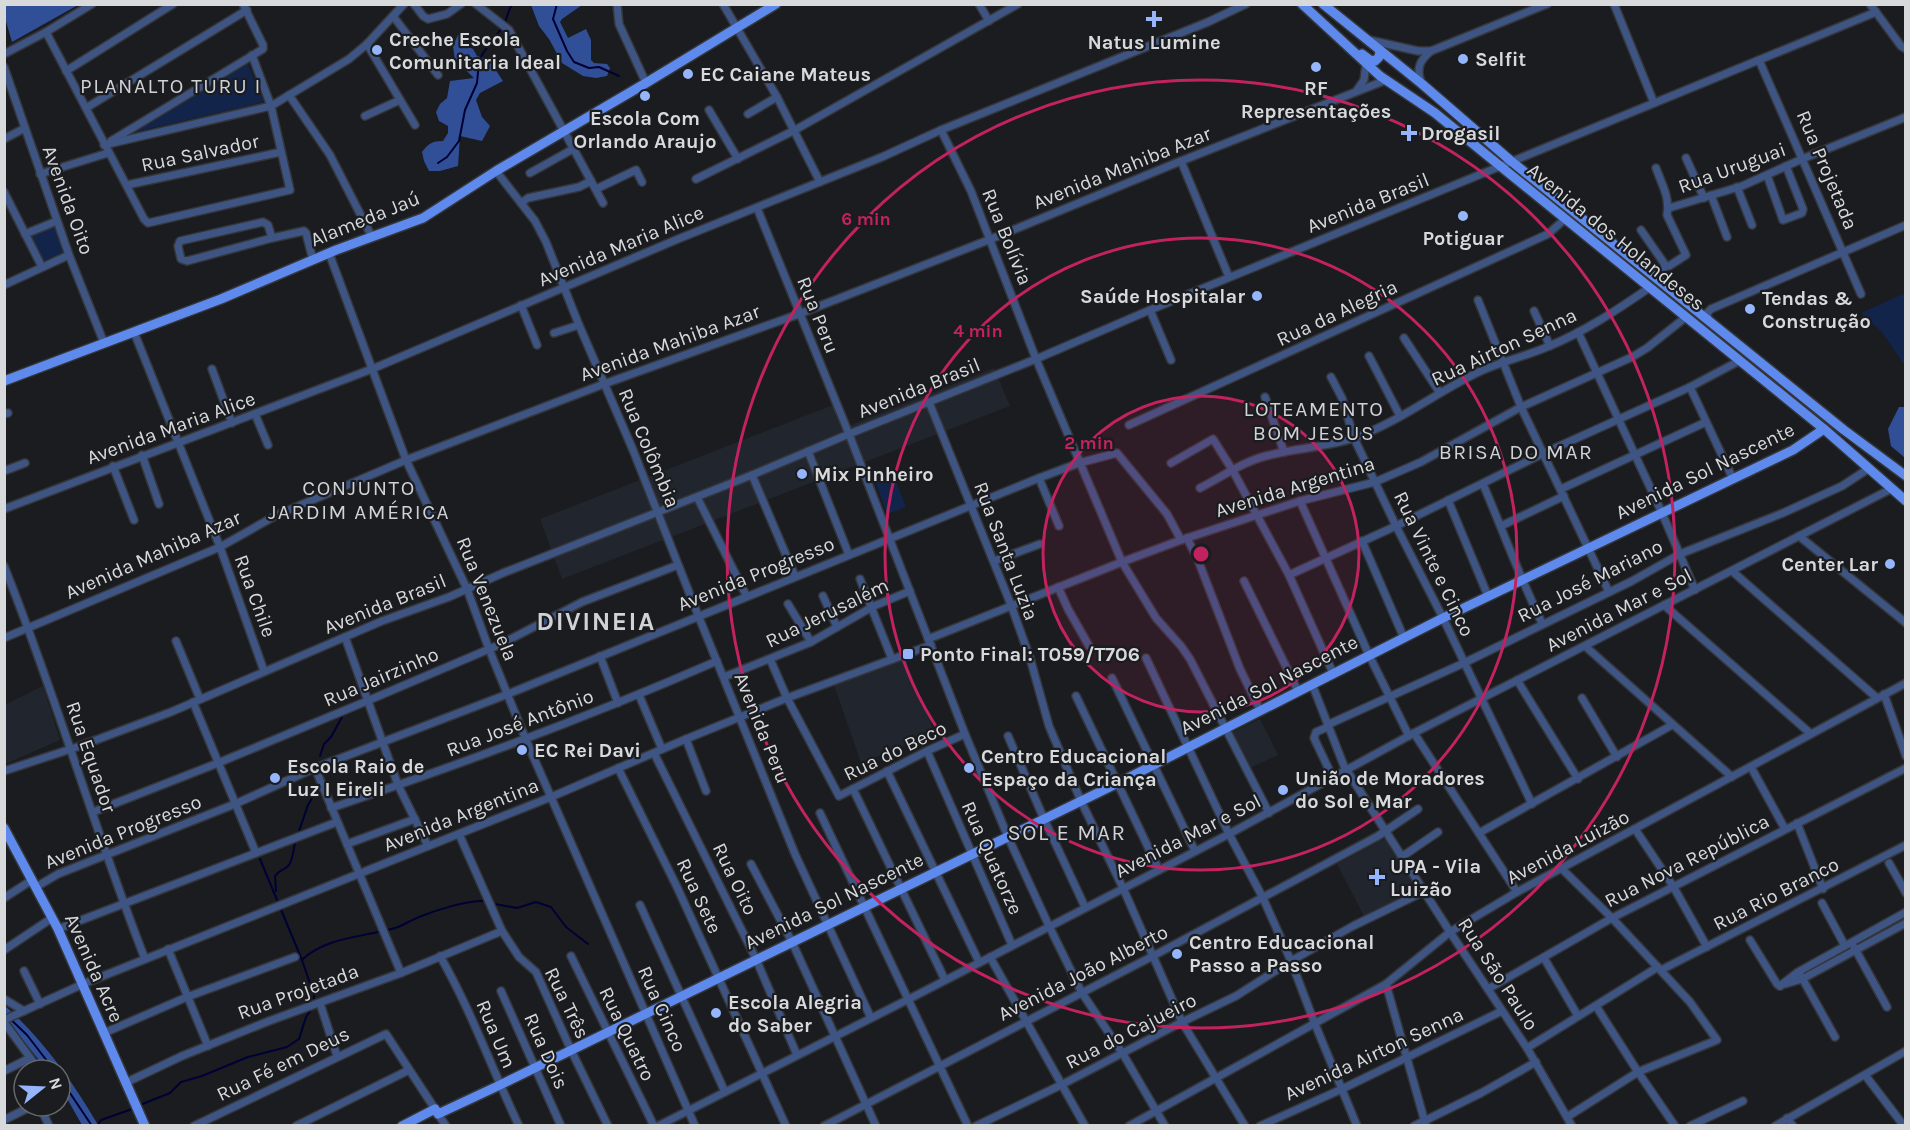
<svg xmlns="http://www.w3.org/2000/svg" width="1910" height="1130" font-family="Karla,sans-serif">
	<rect width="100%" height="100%" fill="#1a1c1f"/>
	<g fill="#21252d">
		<polygon points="994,368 1010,406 562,579 540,519 833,405 841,429"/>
		<polygon points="905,658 935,734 861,763 834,685"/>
		<polygon points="43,686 60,740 5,764 5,705"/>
		<polygon points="1260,719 1278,755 1250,768 1231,733"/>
		<polygon points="1386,838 1419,890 1364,916 1337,864"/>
	</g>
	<g fill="#13244b">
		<polygon points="248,64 263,102 135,132"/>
		<polygon points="54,226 64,252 43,261 31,237"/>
		<polygon points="1905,293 1905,366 1882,332 1861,313"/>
		<polygon points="893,474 906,507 887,514 875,481"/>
	</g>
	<g fill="#314f97">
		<polygon points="5,4 78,4 78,5 12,42 5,18"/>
		<polygon points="531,5 582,5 562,19 560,22 568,38 586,29 591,40 591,60 594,63 607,64 610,68 607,76 596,78 583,76 562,63 549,39 539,26"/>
		<path d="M463 32 473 35 467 46 473 49 477 56 489 60 503 81 480 93 476 100 482 117 490 126 482 141 460 136 458 166 440 171H429L424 161 422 152C428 144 432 141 443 141L448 133V126L439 121 436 112 440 104 447 98 450 81 474 78 455 60 453 46 458 35Z"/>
		<polygon points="1899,407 1905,407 1905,458 1891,446 1888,429"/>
		<path d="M4 1005C43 1039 73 1082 98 1125H82L60 1086V1070H47L5 1018Z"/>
	</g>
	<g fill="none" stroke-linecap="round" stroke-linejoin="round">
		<g stroke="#000134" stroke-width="2">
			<polyline points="557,4 553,19 567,51 574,62 589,68 599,67 619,76"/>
			<polyline points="438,163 447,157 459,141 465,110 477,83 479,61 483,53 504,25 510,8 513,4"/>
			<polyline points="320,756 324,744 331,737 342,717"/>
			<polyline points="299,831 308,805 319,786"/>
			<polyline points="260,859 302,960 314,995 314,1002"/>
			<path d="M276 891 275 876C279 870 282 871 287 867 293 863 293 850 295 843"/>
			<polyline points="495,904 517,908 536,902 551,907 566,927 588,944"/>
			<path d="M302 960C326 936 368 937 398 927 405 924 412 920 419 917 436 910 465 901 483 901"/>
			<polyline points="4,1013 27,1035 54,1070"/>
			<polyline points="60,1078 92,1126"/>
			<polyline points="140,1105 170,1093 181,1082 202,1076 248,1057 287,1047 299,1039 306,1017 313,1007"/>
			<polyline points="97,1126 101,1120 135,1108"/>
		</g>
		<g stroke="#353639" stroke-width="10">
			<g id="minor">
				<polyline points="414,4 423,16 428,19 447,14 461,4"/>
				<polyline points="476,4 509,30 603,203"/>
				<polyline points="617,4 619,24 646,83"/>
				<polyline points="723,4 777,97 820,182"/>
				<polyline points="979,4 989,21"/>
				<polyline points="1614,4 1654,103"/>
				<polyline points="1870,4 1901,46 1906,49"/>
				<polyline points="393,16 438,75"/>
				<polyline points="46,32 144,219 148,223 290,190 271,106 252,55"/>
				<polyline points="1369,40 1418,51 1431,51 1547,4"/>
				<polyline points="367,44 415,125"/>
				<polyline points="4,54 46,32 92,4"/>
				<polyline points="1759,60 1861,294"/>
				<polyline points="4,67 69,255 104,343"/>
				<polyline points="66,71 173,4"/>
				<path d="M1421 82C1416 68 1420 60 1431 51"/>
				<polyline points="1357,90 1364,80 1366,64"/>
				<polyline points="289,95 330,155 372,237"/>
				<polyline points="86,108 247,10"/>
				<polyline points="709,110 738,159"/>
				<polyline points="748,114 777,97"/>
				<polyline points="365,116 400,100"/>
				<polyline points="941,130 971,191 1036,359 1122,562 1156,618 1181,646 1190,659 1269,813"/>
				<polyline points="4,139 25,128"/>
				<polyline points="111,141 263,49 263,45 243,4"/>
				<polyline points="104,145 271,106 349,59 367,44 404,4"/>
				<polyline points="1686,158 1704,198"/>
				<polyline points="1181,161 1229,277"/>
				<path d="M1656 168C1662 185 1670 197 1667 215L1686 255 1669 266H1666"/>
				<polyline points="496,171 535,221 546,242 579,325 633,450 698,615 795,854 871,1018"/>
				<polyline points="530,173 573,149"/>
				<polyline points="40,174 108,153"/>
				<polyline points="1767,175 1783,220 1802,213 1803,209 1786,166"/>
				<polyline points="696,179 795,130 1018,4"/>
				<polyline points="127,185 281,152"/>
				<polyline points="1737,187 1752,225"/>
				<polyline points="596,189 636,170 642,182"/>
				<polyline points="4,192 42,267"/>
				<polyline points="1711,195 1727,237"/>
				<polyline points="521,203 528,198 579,187 591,181"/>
				<polyline points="757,208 849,434 965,734 1008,837 1049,926 1082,993 1123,1054 1165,1126"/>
				<polyline points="1669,208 1742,186 1802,159 1906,117"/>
				<polygon points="263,222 268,225 272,238 187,261 181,259 178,246 180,241"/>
				<polyline points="1641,230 1666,266 1654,277"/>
				<polyline points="25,234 57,221"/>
				<polyline points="272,238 304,231 306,233 313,260"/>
				<polyline points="329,253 406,460 467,589 489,649 526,740 695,1126"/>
				<polyline points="4,285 69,255"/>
				<polyline points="1478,300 1521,407 1609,592"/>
				<polyline points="521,305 537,345"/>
				<polyline points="1150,310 1171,360"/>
				<polyline points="1534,311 1550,346"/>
				<polyline points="1708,320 1707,313 1711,309 1906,225"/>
				<polyline points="134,332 220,547 264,671"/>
				<polyline points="1578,332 1662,513 1695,590"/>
				<polyline points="554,333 579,325"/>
				<polyline points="1404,338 1440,393"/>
				<polyline points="1369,356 1400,416"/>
				<polyline points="212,369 232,423"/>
				<polyline points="1331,377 1342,398 1354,438 1396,526 1443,618 1532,804"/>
				<polyline points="1690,387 1733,479"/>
				<polyline points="1265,397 1284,452"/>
				<polyline points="929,402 1011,605 1030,658 1049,726 1081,801 1123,888 1182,1022 1245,1126"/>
				<polyline points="4,414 8,413"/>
				<polyline points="255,414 268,445"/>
				<polyline points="1129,425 1548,234 1565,219"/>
				<polyline points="808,451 849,555"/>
				<polyline points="142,455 159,504"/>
				<polyline points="1171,463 1213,439 1233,471 1289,575 1333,673"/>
				<polyline points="113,466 134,520"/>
				<polyline points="4,471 25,463"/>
				<polyline points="752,475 795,576"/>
				<polyline points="1039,478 1059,526"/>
				<path d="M1483 484C1503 531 1520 578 1542 623"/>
				<path d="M1200 488C1222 477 1245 460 1270 455 1298 448 1327 447 1354 438 1400 422 1439 390 1483 370 1504 361 1526 356 1547 347 1584 332 1617 310 1649 288"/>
				<polyline points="1561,489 1706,422"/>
				<polyline points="697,497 746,595"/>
				<polyline points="1448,500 1488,596"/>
				<polyline points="1300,501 1369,655 1409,736"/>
				<polyline points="4,509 372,369 678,239 882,157 941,130 1208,22 1246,4"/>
				<polyline points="1501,526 1564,496"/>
				<polyline points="1799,536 1906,623"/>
				<polyline points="1187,538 1198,560 1240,669 1260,710"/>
				<polyline points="1362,541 1404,638"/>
				<polyline points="994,561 1040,544"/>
				<path d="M4 566C56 695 94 829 145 959"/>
				<polyline points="1732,571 1877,698"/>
				<polyline points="1289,575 1396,526 1544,453 1690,387 1739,361"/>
				<polyline points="860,579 892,659"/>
				<polyline points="1244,581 1298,691"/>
				<polyline points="1058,587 1068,609 1089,646"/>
				<polyline points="823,596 837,627"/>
				<polyline points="788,604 811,642"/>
				<polyline points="1664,605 1811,734"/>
				<polyline points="345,637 398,785 428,846"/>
				<polyline points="4,638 220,547 275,516 406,460 604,384 799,314 991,239 1181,161 1386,80"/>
				<polyline points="928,639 1122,562 1181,540 1300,501 1375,482 1421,462 1521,407 1632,357 1647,348 1686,317"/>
				<polyline points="176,641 200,699"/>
				<polyline points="1585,646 1732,777"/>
				<polyline points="600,656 618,703"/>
				<polyline points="1146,658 1229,834 1263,898 1291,961 1315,1024 1357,1126"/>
				<polyline points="770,659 787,698 839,796 927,751 965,734"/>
				<polyline points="724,677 811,642 874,606 910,591"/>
				<polyline points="1112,678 1195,851"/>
				<polyline points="1517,680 1578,779"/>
				<polyline points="1312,684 1344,766 1450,932 1527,1048 1572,1126"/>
				<polyline points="1884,694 1906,756"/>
				<polyline points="639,695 662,749"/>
				<polyline points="1076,696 1159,870"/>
				<polyline points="1582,698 1617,757"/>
				<polyline points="193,702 256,853"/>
				<polyline points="1327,725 1464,663 1632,581 1680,554 1783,513 1842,486 1868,469"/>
				<polyline points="1328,727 1316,732 1314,738 1333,778"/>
				<polyline points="1414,733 1517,892"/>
				<polyline points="1008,736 1044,819 1085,907"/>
				<polyline points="686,739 706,791"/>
				<polyline points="927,751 1012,945"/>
				<polyline points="654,753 756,959 797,1055"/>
				<polyline points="1751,767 1785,829"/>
				<polyline points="315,768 401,973"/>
				<polyline points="618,768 677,887 786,1126"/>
				<polyline points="4,771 80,746 171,712 382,621 449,597 503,573 752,475 849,434 1036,359 1150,310 1876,12"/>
				<polyline points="887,771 979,962"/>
				<polyline points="853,789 945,980"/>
				<path d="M331 808C462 764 591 716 717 661"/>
				<polyline points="93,812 218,763 367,701 501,644 582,602 678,565"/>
				<polyline points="820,813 968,1126"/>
				<polyline points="1797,823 1823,889"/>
				<polyline points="1635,829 1673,886 1707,947"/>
				<polyline points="1479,833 1672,725"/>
				<polyline points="459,834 502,931 519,957 536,972 571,1050 608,1126"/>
				<polyline points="347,844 415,819"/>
				<polyline points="1403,856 1438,832"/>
				<polyline points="1889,863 1906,893"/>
				<polyline points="751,864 792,942 876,1126"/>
				<polyline points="1561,868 1612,918 1690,1002 1717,1040 1638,1072 1567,1117"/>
				<polyline points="36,887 58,874 235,804 315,768 508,694 1039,478 1079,463 1117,453 1167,514 1181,540"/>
				<polyline points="4,898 32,880"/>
				<polyline points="1822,903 1845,946"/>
				<polyline points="640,905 725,1092"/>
				<polyline points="58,929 337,822"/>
				<polyline points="1750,940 1777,984 1780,986"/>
				<polyline points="1854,947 1887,1007"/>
				<polyline points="168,949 208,1046"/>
				<polyline points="4,950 52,918"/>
				<path d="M440 956C471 1010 492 1069 519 1126"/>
				<polyline points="571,956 654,1126"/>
				<polyline points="990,957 1085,1126"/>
				<polyline points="1544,958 1578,1016"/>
				<polyline points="1661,970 1906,845"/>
				<polyline points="24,971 40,1004"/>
				<polyline points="1801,976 1835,1037"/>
				<polyline points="1386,984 1426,1126"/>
				<polyline points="1785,984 1802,979 1906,923"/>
				<polyline points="1780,986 1798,972 1906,912"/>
				<polyline points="1488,989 1612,918 1906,768"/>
				<polyline points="501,991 561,1126"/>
				<polyline points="4,999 24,1011"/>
				<polyline points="320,1003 337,1056"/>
				<polyline points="1596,1006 1638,1072 1675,1126"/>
				<polyline points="4,1020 83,984 551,797 686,739 787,698 931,645"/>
				<polyline points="4,1022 39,1070"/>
				<polyline points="104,1033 187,997 295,957"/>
				<polyline points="1527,1048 1658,967"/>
				<polyline points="4,1071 30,1058"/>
				<polyline points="1865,1075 1904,1126"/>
				<polyline points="125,1083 182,1056 269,1021 401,973 502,931"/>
				<polyline points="40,1106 49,1126"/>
				<polyline points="438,1114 446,1126"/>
				<polyline points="1787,1118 1793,1126"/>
				<polyline points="4,1120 32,1106"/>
				<polyline points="194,1126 386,1034 435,1109"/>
				<polyline points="296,1126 409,1070"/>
				<polyline points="658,1126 909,999 1229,834 1414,733 1891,489"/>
				<polyline points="824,1126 1153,956 1378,836 1418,809"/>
				<polyline points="976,1126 1061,1085 1182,1022 1236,996 1291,961 1353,926 1425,891"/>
				<polyline points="1129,1126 1386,984 1450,932 1517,892 1906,683"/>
				<polyline points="1260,1126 1342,1089 1502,1011"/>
				<polyline points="1414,1126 1481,1093 1536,1062"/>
				<polyline points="1690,1126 1743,1101"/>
				<polyline points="1775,1126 1906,1051"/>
			</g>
		</g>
		<g stroke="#353639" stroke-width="12">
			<g id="major">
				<polyline points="1302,4 1380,76 1435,113 1824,429 1906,501"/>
				<polyline points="1323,4 1422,84 1511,161 1844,430 1906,476"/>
				<polyline points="1362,54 1370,60 1375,61 1379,57 1380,51"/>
				<polyline points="4,381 221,299 336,250 423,218 496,171 646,83 776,4"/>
				<polyline points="4,828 58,929 145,1126"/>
				<polyline points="402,1126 435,1109 438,1114 500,1085 1118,783 1443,618 1793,450 1824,429"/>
			</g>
		</g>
		<use href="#minor" stroke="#3e5483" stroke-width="7"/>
		<use href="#major" stroke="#5e8aed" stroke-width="9"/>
	</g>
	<circle cx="1201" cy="554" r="158" fill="#c32261" fill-opacity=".12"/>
	<g fill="none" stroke="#c32261" stroke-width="3">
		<circle cx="1201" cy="554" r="158"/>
		<circle cx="1201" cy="554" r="316"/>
		<circle cx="1201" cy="554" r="474"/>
	</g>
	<g fill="#95b6fd" stroke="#1a1c1f" stroke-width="2">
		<path d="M1151 10h6v6h6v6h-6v6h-6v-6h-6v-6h6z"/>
		<circle cx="377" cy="50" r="6"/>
		<circle cx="1463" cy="59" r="6"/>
		<circle cx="1316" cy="67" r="6"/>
		<circle cx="688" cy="74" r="6"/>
		<circle cx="645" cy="96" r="6"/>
		<path d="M1406 124h6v6h6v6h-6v6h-6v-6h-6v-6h6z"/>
		<circle cx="1463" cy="216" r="6"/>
		<circle cx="1257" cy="296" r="6"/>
		<circle cx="1750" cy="309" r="6"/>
		<circle cx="802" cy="474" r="6"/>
		<circle cx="1890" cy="564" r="6"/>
		<rect x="902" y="648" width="12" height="12" rx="3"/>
		<circle cx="522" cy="750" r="6"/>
		<circle cx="969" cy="768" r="6"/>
		<circle cx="275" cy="778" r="6"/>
		<circle cx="1283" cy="790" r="6"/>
		<path d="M1374 868h6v6h6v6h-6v6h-6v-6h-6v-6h6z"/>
		<circle cx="1177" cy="954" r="6"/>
		<circle cx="716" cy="1013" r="6"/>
	</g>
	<g text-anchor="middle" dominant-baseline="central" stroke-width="4.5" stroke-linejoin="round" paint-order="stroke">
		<g font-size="20" font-weight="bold" fill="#d8d9db" stroke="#1a1c1f" text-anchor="start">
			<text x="389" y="39">Creche Escola<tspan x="389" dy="23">Comunitaria Ideal</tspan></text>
			<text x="1154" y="42" text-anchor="middle">Natus Lumine</text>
			<text x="1475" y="59">Selfit</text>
			<text x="700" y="74">EC Caiane Mateus</text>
			<text x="1316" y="88" text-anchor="middle">RF<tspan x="1316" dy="23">Representações</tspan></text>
			<text x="645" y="118" text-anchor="middle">Escola Com<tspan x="645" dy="23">Orlando Araujo</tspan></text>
			<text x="1421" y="133">Drogasil</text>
			<text x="1463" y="238" text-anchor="middle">Potiguar</text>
			<text x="1245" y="296" text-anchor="end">Saúde Hospitalar</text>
			<text x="1762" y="298">Tendas &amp;<tspan x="1762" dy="23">Construção</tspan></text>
			<text x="814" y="474">Mix Pinheiro</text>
			<text x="1878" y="564" text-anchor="end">Center Lar</text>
			<text x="920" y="654">Ponto Final: T059/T706</text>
			<text x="534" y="750">EC Rei Davi</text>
			<text x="981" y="756">Centro Educacional<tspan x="981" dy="23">Espaço da Criança</tspan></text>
			<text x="287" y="766">Escola Raio de<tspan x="287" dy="23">Luz I Eireli</tspan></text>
			<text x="1295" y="778">União de Moradores<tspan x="1295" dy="23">do Sol e Mar</tspan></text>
			<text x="1390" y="866">UPA - Vila<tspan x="1390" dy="23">Luizão</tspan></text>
			<text x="1189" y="942">Centro Educacional<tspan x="1189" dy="23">Passo a Passo</tspan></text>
			<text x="728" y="1002">Escola Alegria<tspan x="728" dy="23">do Saber</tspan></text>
		</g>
		<g font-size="20" fill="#d8d9db" stroke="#1a1c1f">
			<text transform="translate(200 153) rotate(-12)">Rua Salvador</text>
			<text transform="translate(1122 168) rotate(-22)">Avenida Mahiba Azar</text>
			<text transform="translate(1732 168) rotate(-20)">Rua Uruguai</text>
			<text transform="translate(1827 170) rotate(67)">Rua Projetada</text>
			<text transform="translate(68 200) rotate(70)">Avenida Oito</text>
			<text transform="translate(1368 203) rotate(-22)">Avenida Brasil</text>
			<text transform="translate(365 219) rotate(-22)">Alameda Jaú</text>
			<text transform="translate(1007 237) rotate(68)">Rua Bolívia</text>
			<text transform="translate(1616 237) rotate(39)">Avenida dos Holandeses</text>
			<text transform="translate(621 246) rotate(-23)">Avenida Maria Alice</text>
			<text transform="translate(1337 313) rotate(-25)">Rua da Alegria</text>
			<text transform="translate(818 315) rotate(68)">Rua Peru</text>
			<text transform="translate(670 343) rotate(-20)">Avenida Mahiba Azar</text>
			<text transform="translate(1504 347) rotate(-25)">Rua Airton Senna</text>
			<text transform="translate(919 388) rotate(-22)">Avenida Brasil</text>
			<text transform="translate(171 428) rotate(-20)">Avenida Maria Alice</text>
			<text transform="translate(649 448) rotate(67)">Rua Colômbia</text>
			<text transform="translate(1705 471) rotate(-26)">Avenida Sol Nascente</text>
			<text transform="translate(1295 487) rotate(-17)">Avenida Argentina</text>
			<text transform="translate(1006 551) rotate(69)">Rua Santa Luzia</text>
			<text transform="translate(153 555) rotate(-24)">Avenida Mahiba Azar</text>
			<text transform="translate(1434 564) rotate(64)">Rua Vinte e Cinco</text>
			<text transform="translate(756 574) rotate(-22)">Avenida Progresso</text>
			<text transform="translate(1590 581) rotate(-27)">Rua José Mariano</text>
			<text transform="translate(255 596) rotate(70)">Rua Chile</text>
			<text transform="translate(487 599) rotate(68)">Rua Venezuela</text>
			<text transform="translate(385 604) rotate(-22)">Avenida Brasil</text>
			<text transform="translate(1619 610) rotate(-27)">Avenida Mar e Sol</text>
			<text transform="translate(827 613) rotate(-26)">Rua Jerusalém</text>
			<text transform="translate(381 677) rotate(-23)">Rua Jairzinho</text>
			<text transform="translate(1269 685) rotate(-27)">Avenida Sol Nascente</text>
			<text transform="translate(520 723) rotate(-21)">Rua José Antônio</text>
			<text transform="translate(762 728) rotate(68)">Avenida Peru</text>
			<text transform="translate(895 751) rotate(-26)">Rua do Beco</text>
			<text transform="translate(91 757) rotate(71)">Rua Equador</text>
			<text transform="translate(461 815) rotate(-22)">Avenida Argentina</text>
			<text transform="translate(123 832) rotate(-22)">Avenida Progresso</text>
			<text transform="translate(1188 836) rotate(-27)">Avenida Mar e Sol</text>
			<text transform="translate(1568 847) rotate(-28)">Avenida Luizão</text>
			<text transform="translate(992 858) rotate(66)">Rua Quatorze</text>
			<text transform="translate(1687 861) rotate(-27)">Rua Nova República</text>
			<text transform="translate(735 879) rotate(64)">Rua Oito</text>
			<text transform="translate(1776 894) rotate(-27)">Rua Rio Branco</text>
			<text transform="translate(699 896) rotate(65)">Rua Sete</text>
			<text transform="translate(834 901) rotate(-26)">Avenida Sol Nascente</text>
			<text transform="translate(94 968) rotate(66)">Avenida Acre</text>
			<text transform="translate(1083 973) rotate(-27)">Avenida João Alberto</text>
			<text transform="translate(1498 974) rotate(57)">Rua São Paulo</text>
			<text transform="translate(298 992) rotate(-20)">Rua Projetada</text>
			<text transform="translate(567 1003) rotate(64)">Rua Três</text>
			<text transform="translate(662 1009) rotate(66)">Rua Cinco</text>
			<text transform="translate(1131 1031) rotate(-27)">Rua do Cajueiro</text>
			<text transform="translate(496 1034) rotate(67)">Rua Um</text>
			<text transform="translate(627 1034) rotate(64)">Rua Quatro</text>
			<text transform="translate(546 1051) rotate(66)">Rua Dois</text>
			<text transform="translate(1374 1054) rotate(-25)">Avenida Airton Senna</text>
			<text transform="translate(283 1064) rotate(-26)">Rua Fé em Deus</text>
		</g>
		<g font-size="21" letter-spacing="1.5" fill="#d0d2d6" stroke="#1a1c1f">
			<text x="171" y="86">PLANALTO TURU I</text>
			<text x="1314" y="409">LOTEAMENTO<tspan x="1314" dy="24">BOM JESUS</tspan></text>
			<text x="1516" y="452">BRISA DO MAR</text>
			<text x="359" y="488">CONJUNTO<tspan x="359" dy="24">JARDIM AMÉRICA</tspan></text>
		</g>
		<g font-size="22" letter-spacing="1.5" fill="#d0d2d6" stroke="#1a1c1f">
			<text x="1067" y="833">SOL E MAR</text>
		</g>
		<g font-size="26" font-weight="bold" letter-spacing="1.5" fill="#d0d2d6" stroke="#1a1c1f">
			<text x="596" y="621">DIVINEIA</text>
		</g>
	</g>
	<circle cx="1201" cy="554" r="9" fill="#c32261" stroke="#1a1c1f" stroke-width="3"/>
	<g font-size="18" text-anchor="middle" font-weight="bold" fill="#c32261" stroke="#1a1c1f" stroke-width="4.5" stroke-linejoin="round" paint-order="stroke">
		<text x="866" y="225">6 min</text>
		<text x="978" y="337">4 min</text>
		<text x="1089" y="449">2 min</text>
	</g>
	<rect width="1910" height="1130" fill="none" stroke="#d8d9db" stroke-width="12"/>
	<g transform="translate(42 1088) rotate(72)"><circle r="28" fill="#1a1c1f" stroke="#66686a" stroke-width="1.5"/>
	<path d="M0-4.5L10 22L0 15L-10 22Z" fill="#95b6fd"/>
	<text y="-9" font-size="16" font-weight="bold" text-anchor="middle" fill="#d8d9db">N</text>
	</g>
</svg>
